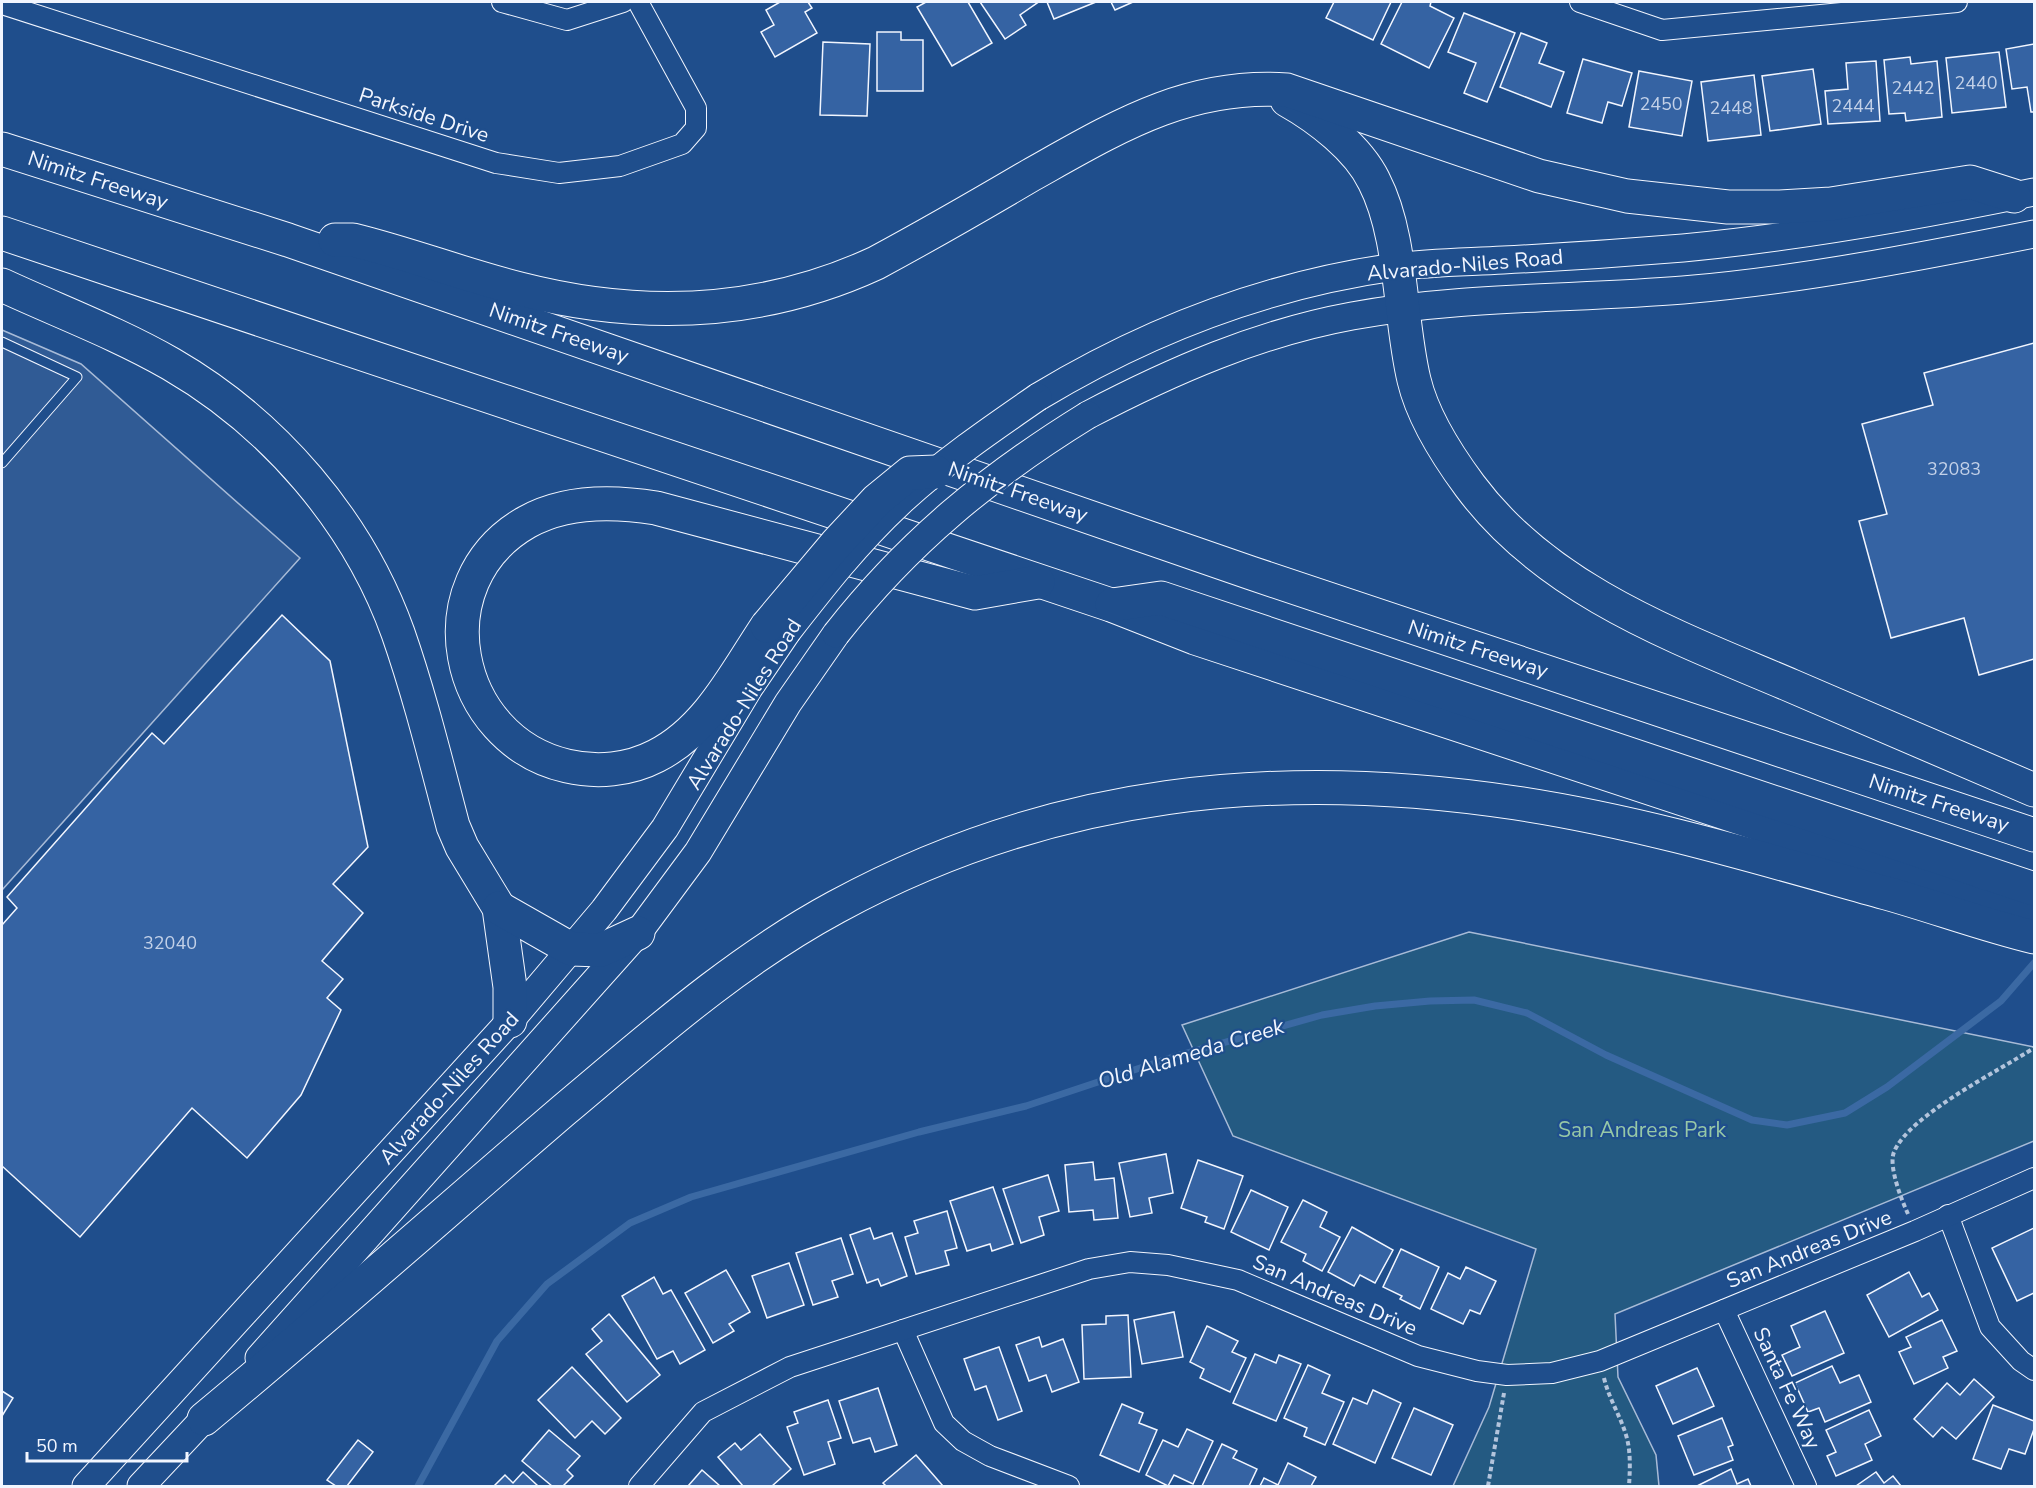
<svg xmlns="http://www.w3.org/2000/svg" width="2036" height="1488" font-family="'Nunito Sans',sans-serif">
	<rect width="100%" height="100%" fill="#1f4e8c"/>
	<polygon fill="#245a82" stroke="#a8bbd7" stroke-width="1.5" points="1469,932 2034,1047 2034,1141 1615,1314 1618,1377 1656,1455 1659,1486 1453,1486 1489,1407 1536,1249 1233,1136 1182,1025"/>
	<polygon fill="#305b95" stroke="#a8bbd7" stroke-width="1.5" points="2,330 81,364 300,558 2,890"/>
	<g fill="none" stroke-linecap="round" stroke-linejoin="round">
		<polyline stroke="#3b69a3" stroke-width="7" points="418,1486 497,1341 547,1284 630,1223 691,1197 919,1132 1026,1106 1176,1056 1322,1015 1375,1006 1430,1001 1474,1000 1527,1013 1606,1055 1752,1120 1787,1125 1845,1113 1887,1087 2001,1001 2034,963"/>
	</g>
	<g fill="#3563a3" stroke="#f2f6ff" stroke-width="1.5">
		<polygon points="780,2 808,2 812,8 805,12 817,33 775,57 761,32 774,25 766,10"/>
		<polygon points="926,2 968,2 992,43 952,66 917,7"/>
		<polygon points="980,2 1035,2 1037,3 1020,15 1026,25 1005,39"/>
		<polygon points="1047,2 1096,2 1054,19"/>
		<polygon points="1111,2 1133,2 1115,10"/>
		<polygon points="1334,2 1391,2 1373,40 1326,18"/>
		<polygon points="1402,2 1431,2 1430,6 1454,18 1429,68 1381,44"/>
		<polygon points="1464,13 1515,33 1487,102 1464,93 1476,63 1448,52"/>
		<polygon points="877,32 901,32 901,40 923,40 923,91 877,91"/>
		<polygon points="1521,33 1547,43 1539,63 1564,72 1551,107 1500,87"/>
		<polygon points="823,42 870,44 867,116 820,115"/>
		<polygon points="2034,44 2034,112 2031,112 2027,87 2012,89 2006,49"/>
		<polygon points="1999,52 2006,107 1952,113 1946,58"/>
		<polygon points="1910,57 1911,64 1937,61 1942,117 1906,121 1905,113 1889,114 1884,60"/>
		<polygon points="1583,59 1632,73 1622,106 1608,102 1602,123 1567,113"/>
		<polygon points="1876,61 1880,121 1828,124 1825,91 1848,89 1846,63"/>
		<polygon points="1813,69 1821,124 1770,131 1762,76"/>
		<polygon points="1639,71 1692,81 1682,136 1629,127"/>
		<polygon points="1754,75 1761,135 1708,141 1701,82"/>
		<polygon points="2034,343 2034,659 1979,675 1964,618 1891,638 1859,521 1887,514 1862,424 1933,405 1924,373"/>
		<polygon points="282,615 330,661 368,847 333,884 363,913 322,961 343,979 327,998 341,1010 301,1095 247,1158 192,1108 80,1237 2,1166 2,925 17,908 7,897 152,733 164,744"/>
		<polygon points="1166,1154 1173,1193 1149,1198 1152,1213 1130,1217 1119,1163"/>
		<polygon points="1198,1160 1243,1176 1224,1229 1205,1222 1207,1217 1181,1208"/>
		<polygon points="1093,1162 1095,1180 1114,1178 1118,1218 1094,1220 1093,1210 1069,1212 1065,1165"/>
		<polygon points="1048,1175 1059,1211 1039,1217 1044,1235 1021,1243 1003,1189"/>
		<polygon points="993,1187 1013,1244 992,1251 990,1244 967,1251 950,1201"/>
		<polygon points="1251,1190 1288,1207 1269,1250 1231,1232"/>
		<polygon points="1303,1200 1327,1212 1320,1227 1340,1237 1322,1271 1303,1261 1306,1254 1281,1242"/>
		<polygon points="947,1211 957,1248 945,1251 949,1265 916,1274 905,1237 918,1233 914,1221"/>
		<polygon points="1352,1227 1393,1250 1375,1283 1360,1275 1354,1286 1328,1272"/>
		<polygon points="870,1228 874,1239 892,1233 907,1276 881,1286 878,1279 867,1283 850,1235"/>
		<polygon points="2034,1228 2034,1293 2017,1301 1992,1248"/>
		<polygon points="841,1238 853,1274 832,1281 838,1297 813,1305 796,1253"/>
		<polygon points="1401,1249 1439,1267 1420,1309 1400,1299 1402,1296 1383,1287"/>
		<polygon points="789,1263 804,1305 767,1318 752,1276"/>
		<polygon points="1466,1267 1496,1281 1480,1314 1470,1310 1463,1324 1431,1309 1448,1273 1460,1279"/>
		<polygon points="726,1270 750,1312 729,1324 734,1331 713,1343 685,1293"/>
		<polygon points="1909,1272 1922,1297 1929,1293 1938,1310 1889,1337 1867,1295"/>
		<polygon points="654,1277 663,1294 671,1290 705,1350 680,1364 673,1351 657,1359 622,1296"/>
		<polygon points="1825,1311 1844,1353 1792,1376 1782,1355 1800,1347 1791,1326"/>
		<polygon points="1174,1312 1183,1357 1142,1364 1134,1320"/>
		<polygon points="609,1314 660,1375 627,1402 586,1354 602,1341 592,1329"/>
		<polygon points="1128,1315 1131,1377 1084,1379 1082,1325 1106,1324 1106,1316"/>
		<polygon points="1942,1320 1957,1351 1943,1357 1948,1368 1914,1384 1899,1352 1911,1347 1906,1337"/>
		<polygon points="1207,1326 1238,1341 1232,1352 1246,1358 1230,1392 1200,1378 1204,1369 1190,1362"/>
		<polygon points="1039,1337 1042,1347 1063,1339 1079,1382 1052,1392 1046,1375 1029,1381 1016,1345"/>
		<polygon points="999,1347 1022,1411 998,1420 986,1386 975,1390 964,1359"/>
		<polygon points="1255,1354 1276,1363 1279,1355 1301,1364 1276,1421 1233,1403"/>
		<polygon points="1308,1365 1330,1375 1322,1393 1344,1402 1325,1445 1304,1436 1307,1428 1284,1418"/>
		<polygon points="1832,1366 1840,1383 1859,1375 1871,1402 1825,1422 1819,1408 1808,1412 1795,1383"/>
		<polygon points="572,1367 621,1418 605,1434 592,1421 575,1438 538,1400"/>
		<polygon points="1697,1368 1714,1406 1673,1424 1656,1386"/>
		<polygon points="1974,1379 1994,1397 1956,1439 1942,1427 1933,1437 1914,1419 1947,1383 1960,1395"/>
		<polygon points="878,1388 897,1445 875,1452 870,1438 853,1443 839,1401"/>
		<polygon points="1373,1390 1401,1403 1375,1463 1333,1444 1353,1398 1367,1404"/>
		<polygon points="2,1391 13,1398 2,1416"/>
		<polygon points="828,1400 841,1438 828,1442 835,1464 804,1475 787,1427 798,1423 794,1412"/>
		<polygon points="1122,1404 1143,1413 1139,1423 1157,1430 1139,1472 1100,1455"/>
		<polygon points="1993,1405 2034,1421 2034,1429 2025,1454 2009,1449 2001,1469 1973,1459"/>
		<polygon points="1414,1408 1453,1425 1431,1475 1392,1458"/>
		<polygon points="1869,1410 1881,1436 1865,1444 1872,1460 1836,1476 1827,1456 1836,1452 1826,1430"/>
		<polygon points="1722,1418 1733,1445 1728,1447 1733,1460 1694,1475 1678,1436"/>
		<polygon points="1187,1429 1213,1441 1193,1484 1174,1475 1168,1486 1146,1475 1163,1440 1178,1447"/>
		<polygon points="549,1430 580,1456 567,1470 573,1476 563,1486 552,1486 522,1461"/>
		<polygon points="760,1434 791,1469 772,1486 743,1486 718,1457 735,1443 741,1450"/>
		<polygon points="358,1440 373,1452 347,1486 336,1486 327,1480"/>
		<polygon points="1222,1444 1237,1451 1233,1458 1257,1469 1249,1486 1202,1486"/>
		<polygon points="916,1455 943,1486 886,1486 883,1483"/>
		<polygon points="1288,1463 1316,1477 1311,1486 1260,1486 1264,1478 1278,1485"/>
		<polygon points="1731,1469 1737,1484 1748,1479 1751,1486 1697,1486"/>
		<polygon points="702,1470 720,1486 688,1486"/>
		<polygon points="523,1472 538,1486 494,1486 505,1475 513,1483"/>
		<polygon points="1876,1472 1884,1483 1893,1476 1901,1486 1856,1486"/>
	</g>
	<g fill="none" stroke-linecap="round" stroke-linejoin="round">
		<g stroke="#f2f6ff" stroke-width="11">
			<polyline id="service" points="2,342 77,377 2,463"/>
		</g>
		<g stroke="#f2f6ff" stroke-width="22">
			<g id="minor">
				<polyline points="502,2 567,20 623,2"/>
				<polyline points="1580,2 1662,30 1957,2"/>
				<polyline points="2,4 496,163 559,173 620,166 682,144 696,128 696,108 638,2"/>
				<polyline points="1948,1215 1990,1327 2021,1361 2034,1370"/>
				<polyline points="1724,1310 1806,1486"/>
				<polyline points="903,1330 944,1423 963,1441 990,1456 1069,1486"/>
				<polyline points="639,1486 703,1412 790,1367 1089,1269 1130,1262 1168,1265 1238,1280 1418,1356 1477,1371 1507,1375 1552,1373 1600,1361 1915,1231 2034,1178"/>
			</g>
		</g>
		<g stroke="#f2f6ff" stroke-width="29">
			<g id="secondary">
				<path d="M1038 397C1149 330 1267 285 1395 267 1430 262 1467 262 1503 260 1563 257 1623 253 1683 248 1801 237 1918 216 2034 192"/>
				<path d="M1088 415C1172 371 1259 333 1352 316 1461 296 1573 299 1683 290 1801 280 1918 257 2034 234"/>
				<polyline points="259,1358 638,933 698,852 788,703 836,634"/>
				<polyline points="86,1486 510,1021 604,910 665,828 749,688 787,632"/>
				<polyline points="141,1486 217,1405"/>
			</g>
		</g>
		<g stroke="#f2f6ff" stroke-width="35">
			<g id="motorway">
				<path d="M1287 100C1319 118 1358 148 1374 181 1403 237 1399 318 1414 380 1423 418 1447 455 1470 486 1548 591 1677 637 1792 686 1873 721 1954 755 2034 790"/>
				<polyline points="2,149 288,240 1251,573 2034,835"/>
				<polyline points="2,233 1111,605 1195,638 2034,915"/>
				<path d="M335 240H353C410 254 464 275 520 289 641 320 761 316 876 263 928 235 980 205 1031 175 1115 128 1187 83 1287 90L1539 176 1627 196 1728 207H1780L1831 204 1970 182 2014 196"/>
				<path d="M2 285C58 311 117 333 171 364 273 423 358 521 398 633 420 696 436 762 453 826L462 847 499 908 510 987V1021"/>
				<polyline points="1112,605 1161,598 2034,889"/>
				<path d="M767 626C736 672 708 730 656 756 629 770 597 773 567 766 453 740 421 582 527 522 566 500 613 501 656 508L975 593 1038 582"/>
				<polyline points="499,908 571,949 601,950 638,933"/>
				<path d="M204 1419C326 1318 444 1213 564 1110 651 1037 736 961 836 907 1051 790 1277 767 1516 803 1642 822 1764 859 1886 893 1936 907 1984 925 2034 937"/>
			</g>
		</g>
		<g stroke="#b3c4dc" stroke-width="4" stroke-dasharray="4.5 3" stroke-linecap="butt">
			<path d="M1908 1214C1902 1201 1888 1166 1894 1152 1908 1116 2000 1070 2034 1048"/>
			<path d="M1604 1378C1609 1399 1620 1415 1626 1435 1631 1451 1630 1470 1629 1486"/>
			<polyline points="1488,1486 1504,1393"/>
		</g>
		<use href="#service" stroke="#1f4e8c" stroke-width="9"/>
		<use href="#minor" stroke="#1f4e8c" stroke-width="20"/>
		<use href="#secondary" stroke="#1f4e8c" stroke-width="27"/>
		<use href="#motorway" stroke="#1f4e8c" stroke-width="33"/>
		<g stroke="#f2f6ff" stroke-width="29" stroke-linecap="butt">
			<g id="secondary-bridge">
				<path d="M787 632C822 587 857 542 899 503 942 463 990 430 1038 397"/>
				<path d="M836 634C908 542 989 476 1088 415"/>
			</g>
		</g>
		<g stroke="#f2f6ff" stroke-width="35" stroke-linecap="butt">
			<polyline id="motorway-bridge" points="767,626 836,544 877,500 910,473 936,472"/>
		</g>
		<use href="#secondary-bridge" stroke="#1f4e8c" stroke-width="27"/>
		<use href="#motorway-bridge" stroke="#1f4e8c" stroke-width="33"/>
	</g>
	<g text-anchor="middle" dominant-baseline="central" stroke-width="4.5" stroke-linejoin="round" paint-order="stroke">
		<g font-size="18" fill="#c3d1e8">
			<text x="1976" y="83">2440</text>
			<text x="1913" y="88">2442</text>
			<text x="1661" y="104">2450</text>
			<text x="1853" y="106">2444</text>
			<text x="1731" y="108">2448</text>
			<text x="1954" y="469">32083</text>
			<text x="170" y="943">32040</text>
		</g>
		<g font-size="21" fill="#f2f6ff" stroke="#1f4e8c">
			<text transform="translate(424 115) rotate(18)">Parkside Drive</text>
			<text transform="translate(98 180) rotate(18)">Nimitz Freeway</text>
			<text transform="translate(1465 265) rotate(-5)">Alvarado-Niles Road</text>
			<text transform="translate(559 333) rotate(19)">Nimitz Freeway</text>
			<text transform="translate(1018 492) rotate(19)">Nimitz Freeway</text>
			<text transform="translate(1478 649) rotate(18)">Nimitz Freeway</text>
			<text transform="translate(744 704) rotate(-58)">Alvarado-Niles Road</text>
			<text transform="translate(1939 803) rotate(18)">Nimitz Freeway</text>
			<text transform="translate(449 1088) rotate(-48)">Alvarado-Niles Road</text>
			<text transform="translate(1809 1249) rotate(-22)">San Andreas Drive</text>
			<text transform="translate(1335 1295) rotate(23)">San Andreas Drive</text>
			<text transform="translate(1787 1388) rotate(65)">Santa Fe Way</text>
		</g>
		<g font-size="21" fill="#97c8a6" stroke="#1f4e8c">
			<text x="1642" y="1130">San Andreas Park</text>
		</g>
		<g font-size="22" font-style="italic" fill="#f2f6ff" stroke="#1f4e8c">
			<text transform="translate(1191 1054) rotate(-17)">Old Alameda Creek</text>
		</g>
	</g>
	<rect width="2036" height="1488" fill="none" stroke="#f2f6ff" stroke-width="6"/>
	<path d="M27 1452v9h160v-9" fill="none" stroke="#f2f6ff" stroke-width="3"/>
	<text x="36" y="1452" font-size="18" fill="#f2f6ff" stroke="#1f4e8c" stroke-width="4.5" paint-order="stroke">50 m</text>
</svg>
